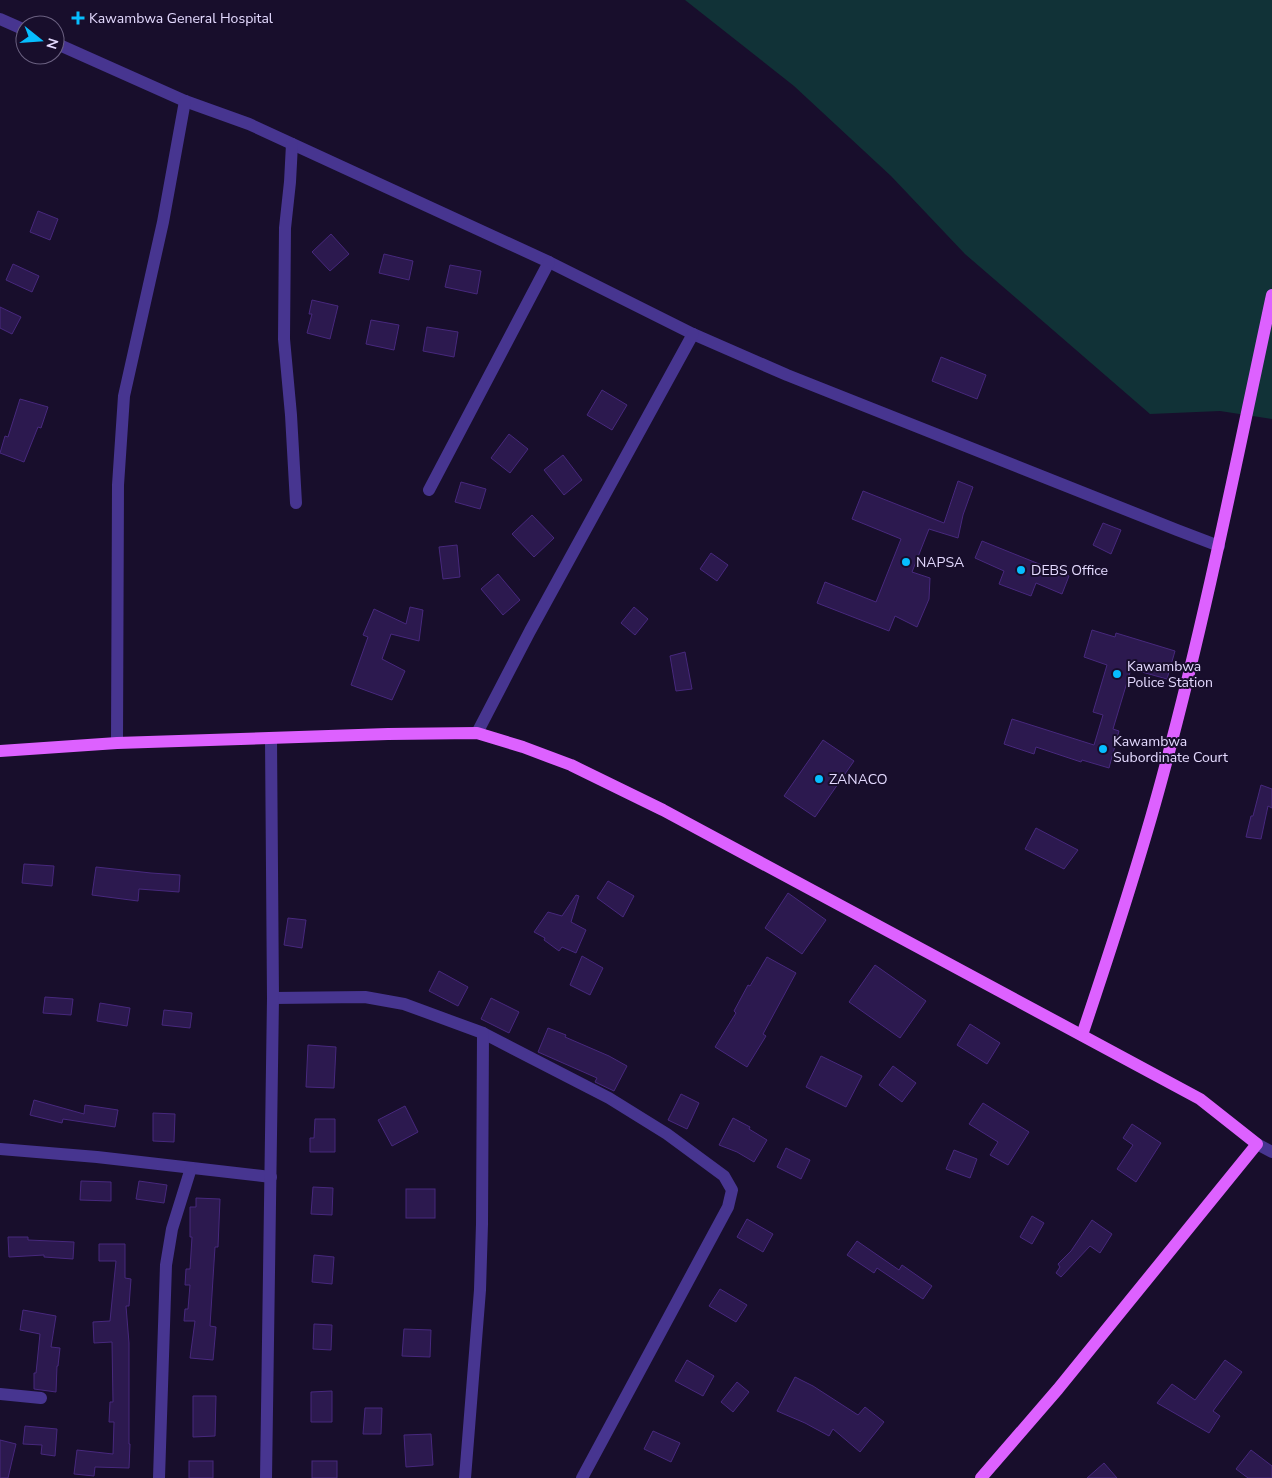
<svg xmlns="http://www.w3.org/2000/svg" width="1272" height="1478" font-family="'Nunito Sans',sans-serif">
	<rect width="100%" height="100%" fill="#180e2c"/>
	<polygon fill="#113237" points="685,0 1272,0 1272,419 1220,411 1150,414 965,254 891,176 794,86"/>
	<g fill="#2c194f" stroke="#47287d">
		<polygon points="38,211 58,219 50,240 30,232"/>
		<polygon points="331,234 349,254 330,271 312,252"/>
		<polygon points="384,254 413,261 409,280 379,273"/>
		<polygon points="13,264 39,276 32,292 6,280"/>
		<polygon points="450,265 481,271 477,294 445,287"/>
		<polygon points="312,300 338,306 330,339 307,333 312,314 309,314"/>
		<polygon points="0,307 21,317 12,334 0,328"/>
		<polygon points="371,320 399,325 394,350 366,344"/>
		<polygon points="427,327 458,332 454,357 423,351"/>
		<polygon points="941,357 986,375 977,399 932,381"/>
		<polygon points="602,390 627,405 612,430 587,415"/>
		<polygon points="20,399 48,407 41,428 38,427 24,462 0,453 5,436 8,437"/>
		<polygon points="509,434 528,449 510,473 491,458"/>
		<polygon points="563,455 582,480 564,495 544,470"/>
		<polygon points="958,481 973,487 963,515 958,538 929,529 912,572 930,578 929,599 917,627 895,616 889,631 817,603 825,582 876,602 901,539 852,519 863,491 944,523"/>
		<polygon points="461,482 486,489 480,509 455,502"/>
		<polygon points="532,515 554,538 534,557 512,534"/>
		<polygon points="1103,523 1121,530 1111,554 1093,545"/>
		<polygon points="982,541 1069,576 1062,594 1036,583 1031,596 999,584 1004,571 975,558"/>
		<polygon points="457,545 460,577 443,579 439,547"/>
		<polygon points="711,553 728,565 717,581 700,569"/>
		<polygon points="498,574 520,600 503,615 481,589"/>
		<polygon points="410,607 423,610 419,641 391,634 382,659 405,671 392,700 351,685 368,637 363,635 374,609 406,624"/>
		<polygon points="634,607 648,619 635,635 621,623"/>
		<polygon points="1092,630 1115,637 1116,633 1175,651 1167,679 1131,669 1113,729 1119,731 1109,768 1082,760 1081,762 1036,747 1034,754 1004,744 1012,719 1094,745 1103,715 1093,712 1107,665 1084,657"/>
		<polygon points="685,652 692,689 676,691 670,656"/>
		<polygon points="823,740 854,761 815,817 784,796"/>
		<polygon points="1261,785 1272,789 1272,808 1268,806 1261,839 1246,837 1251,816 1253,816"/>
		<polygon points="1036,828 1078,850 1064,869 1025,849"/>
		<polygon points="24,864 54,866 52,886 22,883"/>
		<polygon points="96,867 151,873 180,875 179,892 139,889 138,901 92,895"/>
		<polygon points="608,881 634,896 623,917 597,898"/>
		<polygon points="788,893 826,920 802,954 765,928"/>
		<polygon points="576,895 579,896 571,922 586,930 576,953 562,947 559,951 544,940 545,938 534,932 548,912 562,916"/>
		<polygon points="288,918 306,920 302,948 284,945"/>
		<polygon points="582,956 603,968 590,995 570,985"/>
		<polygon points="767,957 796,973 763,1034 766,1036 747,1067 715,1047 736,1013 734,1011 748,985 750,986"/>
		<polygon points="875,965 926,1001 900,1038 849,1002"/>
		<polygon points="439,971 468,987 458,1006 429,991"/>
		<polygon points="45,997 73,999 71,1015 43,1013"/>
		<polygon points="491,998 519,1012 509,1033 481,1019"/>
		<polygon points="100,1003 130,1008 127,1026 97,1021"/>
		<polygon points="164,1010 192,1013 190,1028 162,1025"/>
		<polygon points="970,1024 1000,1043 987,1064 957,1045"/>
		<polygon points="548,1028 566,1035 565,1037 609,1056 627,1066 614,1091 595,1082 597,1078 538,1052"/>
		<polygon points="308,1045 336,1047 334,1088 306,1087"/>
		<polygon points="821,1056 862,1076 846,1107 806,1087"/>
		<polygon points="893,1066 916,1083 902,1102 879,1085"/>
		<polygon points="681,1094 699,1103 687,1129 668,1120"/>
		<polygon points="34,1100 84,1114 85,1105 118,1110 115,1127 63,1119 62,1123 30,1115"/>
		<polygon points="983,1103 1029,1132 1008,1165 990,1155 998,1142 969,1124"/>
		<polygon points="405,1106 418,1132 392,1146 378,1120"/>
		<polygon points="153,1113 175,1114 174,1142 153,1141"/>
		<polygon points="733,1118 750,1127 749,1129 767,1140 754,1162 737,1152 719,1145"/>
		<polygon points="315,1119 335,1119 335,1152 310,1152 310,1138 314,1138"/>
		<polygon points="1132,1124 1161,1143 1136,1182 1117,1169 1133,1145 1123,1138"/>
		<polygon points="786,1148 810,1160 801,1179 777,1167"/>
		<polygon points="954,1150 977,1159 970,1178 946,1169"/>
		<polygon points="81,1181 111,1182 111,1201 80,1200"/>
		<polygon points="139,1181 167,1185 164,1203 136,1199"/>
		<polygon points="313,1187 333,1188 332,1215 311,1214"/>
		<rect x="406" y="1189" width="29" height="29"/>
		<polygon points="196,1198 220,1199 218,1247 215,1247 210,1326 216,1327 213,1360 190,1358 195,1321 184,1321 185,1309 188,1309 190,1285 185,1285 186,1269 190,1269 192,1237 190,1237 190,1207 196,1207"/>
		<polygon points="1032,1216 1044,1223 1032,1244 1020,1237"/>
		<polygon points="747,1219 773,1234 763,1252 737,1237"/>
		<polygon points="1092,1220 1112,1234 1100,1253 1090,1246 1061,1277 1056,1273 1060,1267 1058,1264 1071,1251"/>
		<polygon points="8,1237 28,1237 28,1240 74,1242 73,1259 44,1257 44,1255 9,1257"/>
		<polygon points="857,1241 899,1270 902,1265 932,1286 923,1299 877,1268 874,1273 847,1255"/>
		<polygon points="99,1244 125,1244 125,1278 131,1279 129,1306 126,1306 129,1343 129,1444 130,1444 129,1468 95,1467 94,1476 74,1474 77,1450 113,1454 114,1422 109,1422 110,1402 113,1402 112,1342 94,1343 93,1322 110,1321 116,1261 99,1261"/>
		<polygon points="314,1255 334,1257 332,1284 312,1282"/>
		<polygon points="720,1289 747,1305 736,1322 709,1306"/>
		<polygon points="23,1310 56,1316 51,1347 60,1348 58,1366 57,1366 56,1392 34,1389 34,1373 36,1373 40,1334 20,1330"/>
		<polygon points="314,1324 332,1325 331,1350 313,1349"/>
		<polygon points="404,1329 431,1330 430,1357 402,1356"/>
		<polygon points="687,1360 714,1376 703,1396 675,1381"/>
		<polygon points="1225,1360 1242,1372 1213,1411 1220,1416 1209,1433 1157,1403 1172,1384 1195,1400"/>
		<polygon points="795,1377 813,1386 858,1415 865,1407 884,1422 860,1452 833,1429 829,1436 805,1423 777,1411"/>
		<polygon points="737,1382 749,1392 733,1412 721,1402"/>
		<polygon points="332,1391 332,1422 311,1422 311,1392"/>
		<polygon points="193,1396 216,1396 215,1436 193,1437"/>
		<polygon points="365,1408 382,1408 381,1434 363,1434"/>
		<polygon points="25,1426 57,1429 55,1456 41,1454 42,1445 23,1444"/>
		<polygon points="653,1431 680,1443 671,1462 644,1449"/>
		<polygon points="431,1434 433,1465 406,1467 404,1435"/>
		<polygon points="0,1440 16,1444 8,1478 0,1478"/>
		<polygon points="1251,1450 1272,1466 1272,1478 1248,1478 1236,1469"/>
		<rect x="189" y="1461" width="24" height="17"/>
		<rect x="312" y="1461" width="25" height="17"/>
		<polygon points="1104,1463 1117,1478 1087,1478"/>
	</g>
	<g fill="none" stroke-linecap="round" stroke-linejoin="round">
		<g stroke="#473590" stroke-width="12">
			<polyline points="0,19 25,30"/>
			<polyline points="55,43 185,101 249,124 549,262 693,334 787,375 1177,530 1219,546"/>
			<polyline points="292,144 290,182 285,228 284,339 291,415 296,503"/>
			<polyline points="429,490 549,262"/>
			<polyline points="477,733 530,631 693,334"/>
			<polyline points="117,743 118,485 124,396 163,222 185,101"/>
			<polyline points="273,998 365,997 404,1004 483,1033 609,1098 667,1134 724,1176 732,1190 728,1207 582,1478"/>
			<polyline points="1257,1144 1272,1152"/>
			<polyline points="0,1149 97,1157 271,1177"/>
			<polyline points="0,1394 41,1398"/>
			<polyline points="159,1478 166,1265 172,1229 191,1168"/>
			<polyline points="266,1478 273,998 271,739"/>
			<polyline points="465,1478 480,1290 482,1224 483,1033"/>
		</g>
		<g stroke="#dd61ff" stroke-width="12">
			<polyline points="0,751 117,743 388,734 477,733 523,747 571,765 663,810 1200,1099 1257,1144 1058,1389 981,1478"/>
			<path d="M1082 1035C1112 946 1141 858 1165 767 1207 611 1238 453 1272 295"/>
		</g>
	</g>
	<g fill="#06beff" stroke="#180e2c" stroke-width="2">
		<path d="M75.5 10.5h5v5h5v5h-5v5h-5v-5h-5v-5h5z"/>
		<circle cx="906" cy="562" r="5"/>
		<circle cx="1021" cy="570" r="5"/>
		<circle cx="1117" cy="674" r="5"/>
		<circle cx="1103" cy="749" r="5"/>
		<circle cx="819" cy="779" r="5"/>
	</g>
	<g text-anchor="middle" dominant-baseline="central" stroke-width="4" stroke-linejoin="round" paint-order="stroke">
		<g font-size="14" fill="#e4daff" stroke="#180e2c" text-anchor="start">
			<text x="89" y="18">Kawambwa General Hospital</text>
			<text x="916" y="562">NAPSA</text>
			<text x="1031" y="570">DEBS Office</text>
			<text x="1127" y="666">Kawambwa<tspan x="1127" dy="16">Police Station</tspan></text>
			<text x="1113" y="741">Kawambwa<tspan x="1113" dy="16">Subordinate Court</tspan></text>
			<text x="829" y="779">ZANACO</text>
		</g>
	</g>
	<g transform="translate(40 40) rotate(107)"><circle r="24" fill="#180e2c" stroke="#6a6080"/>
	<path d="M0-4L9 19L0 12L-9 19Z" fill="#06beff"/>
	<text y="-8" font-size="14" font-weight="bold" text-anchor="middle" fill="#e4daff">N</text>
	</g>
</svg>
